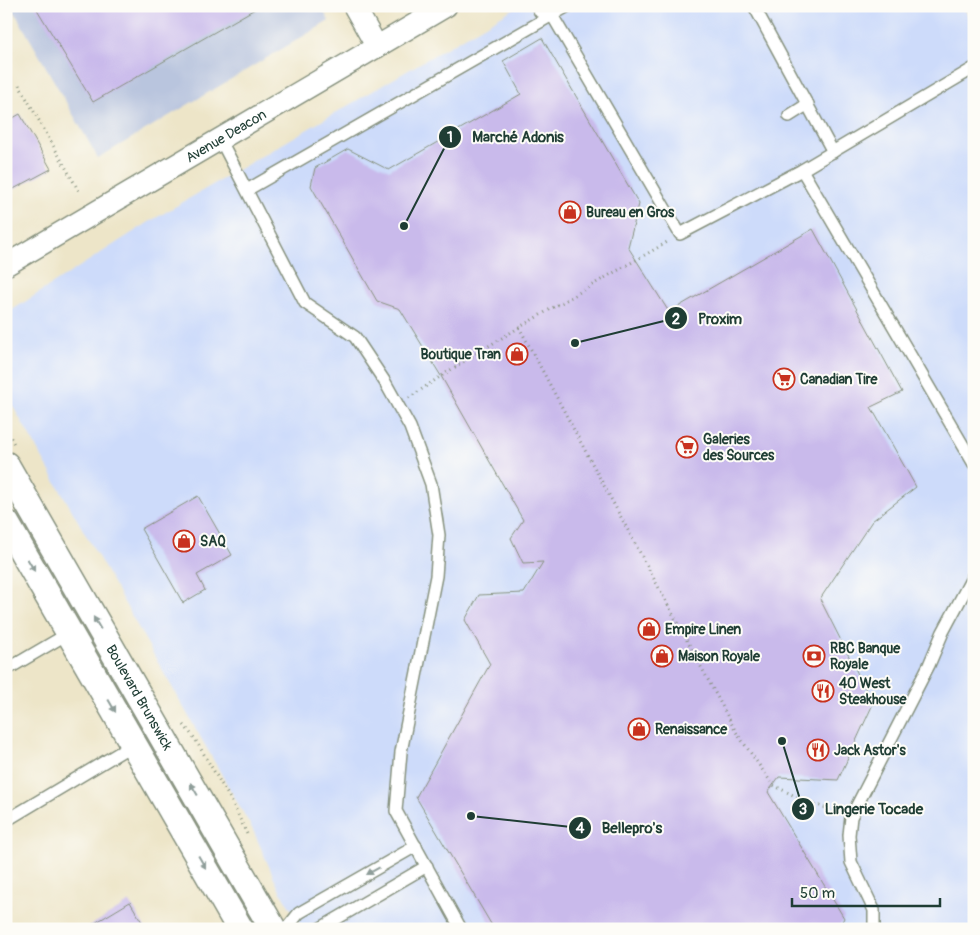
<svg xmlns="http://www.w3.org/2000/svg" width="980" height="935" font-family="Pangolin,sans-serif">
	<rect width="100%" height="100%" fill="#fdfcf7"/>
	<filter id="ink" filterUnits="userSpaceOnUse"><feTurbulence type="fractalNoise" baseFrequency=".02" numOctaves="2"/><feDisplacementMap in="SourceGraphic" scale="10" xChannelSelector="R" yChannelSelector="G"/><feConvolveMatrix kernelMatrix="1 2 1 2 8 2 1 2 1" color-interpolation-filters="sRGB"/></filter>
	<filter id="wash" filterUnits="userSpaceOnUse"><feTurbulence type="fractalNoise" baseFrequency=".0096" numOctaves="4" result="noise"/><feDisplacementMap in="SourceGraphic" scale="20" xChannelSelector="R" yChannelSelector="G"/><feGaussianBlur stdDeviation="1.12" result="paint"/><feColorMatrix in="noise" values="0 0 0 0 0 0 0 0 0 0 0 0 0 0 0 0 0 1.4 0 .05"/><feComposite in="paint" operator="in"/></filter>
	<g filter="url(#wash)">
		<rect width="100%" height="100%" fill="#ede5c8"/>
		<polygon fill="#cddbfa" points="518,6 962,6 974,24 974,929 303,929 279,889 253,830 6,394 6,314 149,222"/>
		<polygon fill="#b9c5de" points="11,6 321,6 329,21 98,158"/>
		<g id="blocks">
			<g fill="#c9baeb">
				<polygon points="35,6 260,6 93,102"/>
				<polygon points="542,38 639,204 628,247 669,312 813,229 902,392 871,407 916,487 872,521 820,599 873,704 838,780 779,777 768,792 844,918 838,929 494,929 416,797 490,664 465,620 479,595 524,593 543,562 523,563 511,538 523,520 441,376 400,309 377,301 311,186 315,168 348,149 389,170 521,94 503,61"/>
				<polygon points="20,114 51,169 6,193 6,122"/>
				<polygon points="198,496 232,555 197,575 205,590 183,603 141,529"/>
				<polygon points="130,902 146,929 85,929"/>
			</g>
		</g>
	</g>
	<g filter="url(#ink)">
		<use href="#blocks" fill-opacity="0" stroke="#86917e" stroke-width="1"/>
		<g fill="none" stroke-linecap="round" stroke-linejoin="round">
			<g stroke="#86917e" stroke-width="14">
				<g id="service">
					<polyline points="537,6 540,12 552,15"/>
					<polyline points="552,6 552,15 680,234 802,170 974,68"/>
					<polyline points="754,6 833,152"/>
					<polyline points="789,116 808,104"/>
					<polyline points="220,139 305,303 355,337 385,382 410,427 431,484 439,535 436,576 401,752 396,811 461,929"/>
					<polyline points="802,170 974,464"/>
					<polyline points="247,190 568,6"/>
					<polyline points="6,670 69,633"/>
					<polyline points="6,818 7,820 134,744"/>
					<polyline points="286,929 299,913 416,846"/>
					<polyline points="319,929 427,866"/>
					<polyline points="874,929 874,910 851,862 849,835 851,817 929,665 943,632 974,574"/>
				</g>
			</g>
			<g stroke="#86917e" stroke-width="24">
				<g id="minor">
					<polyline points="354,6 377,47"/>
					<path id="s1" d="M6 265 446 6"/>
				</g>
			</g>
			<g stroke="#86917e" stroke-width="29">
				<g id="tertiary">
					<path id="s2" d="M6 465 273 929"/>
					<polyline points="6,523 240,929"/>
				</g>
			</g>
			<g stroke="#86917e" stroke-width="3" stroke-dasharray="1 4" stroke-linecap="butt">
				<polyline points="19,85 80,193"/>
				<polyline points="519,327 736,732 773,785 801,799 839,813"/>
				<path d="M409 398C492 340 581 292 669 241"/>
				<polyline points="6,429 14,444"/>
				<polyline points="184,725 195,739 232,802 247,834"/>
			</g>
			<use href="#service" stroke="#fff" stroke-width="11"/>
			<use href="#minor" stroke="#fff" stroke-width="21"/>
			<use href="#tertiary" stroke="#fff" stroke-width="26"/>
		</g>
		<defs><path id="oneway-solid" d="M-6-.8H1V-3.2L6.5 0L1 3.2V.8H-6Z" transform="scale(1.25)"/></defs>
		<g fill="#8f9e9a">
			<use href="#oneway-solid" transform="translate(31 565) rotate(60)"/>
			<use href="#oneway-solid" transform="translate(97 623) rotate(-120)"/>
			<use href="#oneway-solid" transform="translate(112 706) rotate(60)"/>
			<use href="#oneway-solid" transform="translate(194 789) rotate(-120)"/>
			<use href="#oneway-solid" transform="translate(202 862) rotate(60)"/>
			<use href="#oneway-solid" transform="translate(373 871) rotate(151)"/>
		</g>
	</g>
	<defs>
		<g id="shop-ring" transform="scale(1.125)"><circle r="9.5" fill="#fdfcf7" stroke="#c8321e" stroke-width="1.5"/><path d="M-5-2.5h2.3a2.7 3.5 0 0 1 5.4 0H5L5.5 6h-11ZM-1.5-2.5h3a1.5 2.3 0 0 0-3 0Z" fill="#c8321e"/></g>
		<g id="supermarket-ring" transform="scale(1.125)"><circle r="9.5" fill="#fdfcf7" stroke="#c8321e" stroke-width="1.5"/><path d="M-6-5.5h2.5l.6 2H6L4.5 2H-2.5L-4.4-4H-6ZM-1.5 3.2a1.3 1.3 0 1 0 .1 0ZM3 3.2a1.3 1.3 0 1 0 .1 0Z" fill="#c8321e"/></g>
		<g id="bank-ring" transform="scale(1.125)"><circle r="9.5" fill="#fdfcf7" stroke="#c8321e" stroke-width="1.5"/><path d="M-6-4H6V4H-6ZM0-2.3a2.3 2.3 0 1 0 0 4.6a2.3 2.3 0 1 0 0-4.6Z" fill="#c8321e"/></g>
		<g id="restaurant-ring" transform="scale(1.125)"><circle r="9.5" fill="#fdfcf7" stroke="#c8321e" stroke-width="1.5"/><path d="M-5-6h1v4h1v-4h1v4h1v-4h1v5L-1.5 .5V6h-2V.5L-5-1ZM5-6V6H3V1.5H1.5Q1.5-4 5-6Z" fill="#c8321e"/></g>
	</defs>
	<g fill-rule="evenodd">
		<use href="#shop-ring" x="570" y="212"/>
		<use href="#shop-ring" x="517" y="354"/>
		<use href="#supermarket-ring" x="784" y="379"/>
		<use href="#supermarket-ring" x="687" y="447"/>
		<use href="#shop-ring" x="184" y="541"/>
		<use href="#shop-ring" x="649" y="629"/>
		<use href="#shop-ring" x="662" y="656"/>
		<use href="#bank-ring" x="814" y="656"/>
		<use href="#restaurant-ring" x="823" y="691"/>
		<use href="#shop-ring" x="639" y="729"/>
		<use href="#restaurant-ring" x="818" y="750"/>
	</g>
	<g text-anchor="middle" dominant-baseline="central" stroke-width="4" stroke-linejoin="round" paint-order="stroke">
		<g font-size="14" fill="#1f3d34" stroke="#fdfcf7">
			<text stroke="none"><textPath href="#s1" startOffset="255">Avenue Deacon</textPath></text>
			<text stroke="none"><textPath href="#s2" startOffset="268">Boulevard Brunswick</textPath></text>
		</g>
		<g font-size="14" font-weight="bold" fill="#1f3d34" stroke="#fdfcf7" text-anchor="start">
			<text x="586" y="212">Bureau en Gros</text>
			<text x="501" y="354" text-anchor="end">Boutique Tran</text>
			<text x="800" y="379">Canadian Tire</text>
			<text x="703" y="439">Galeries<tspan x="703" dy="16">des Sources</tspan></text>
			<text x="200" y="541">SAQ</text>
			<text x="665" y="629">Empire Linen</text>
			<text x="830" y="648">RBC Banque<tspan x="830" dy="16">Royale</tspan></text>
			<text x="678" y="656">Maison Royale</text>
			<text x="839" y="683">40 West<tspan x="839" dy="16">Steakhouse</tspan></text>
			<text x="655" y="729">Renaissance</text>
			<text x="834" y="750">Jack Astor's</text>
		</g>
	</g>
	<path fill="none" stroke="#1f3d34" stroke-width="2" d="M404 226L450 137M575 343L676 318M782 741L803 809M471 816L580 828"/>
	<g fill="#1f3d34" stroke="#fdfcf7" stroke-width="2">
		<circle cx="404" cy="226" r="5"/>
		<circle cx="575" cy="343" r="5"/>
		<circle cx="782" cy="741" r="5"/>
		<circle cx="471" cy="816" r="5"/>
		<circle cx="450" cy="137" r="12"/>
		<circle cx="676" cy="318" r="12"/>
		<circle cx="803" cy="809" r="12"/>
		<circle cx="580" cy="828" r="12"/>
	</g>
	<g font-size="15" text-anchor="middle" font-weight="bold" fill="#fff">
		<text x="450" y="142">1</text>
		<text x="676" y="324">2</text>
		<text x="803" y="814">3</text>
		<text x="580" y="833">4</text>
	</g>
	<g font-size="15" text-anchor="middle" font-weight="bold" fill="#1f3d34" stroke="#fdfcf7" stroke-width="4" stroke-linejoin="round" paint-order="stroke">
		<text x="518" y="142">Marché Adonis</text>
		<text x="720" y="324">Proxim</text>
		<text x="874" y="814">Lingerie Tocade</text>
		<text x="632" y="833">Bellepro's</text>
	</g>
	<rect width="980" height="935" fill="none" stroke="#fdfcf7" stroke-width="25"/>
	<path d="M792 898v8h148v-8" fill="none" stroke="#1f3d34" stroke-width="2.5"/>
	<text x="800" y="898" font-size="15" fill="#1f3d34" stroke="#fdfcf7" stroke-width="4" paint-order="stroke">50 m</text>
</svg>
